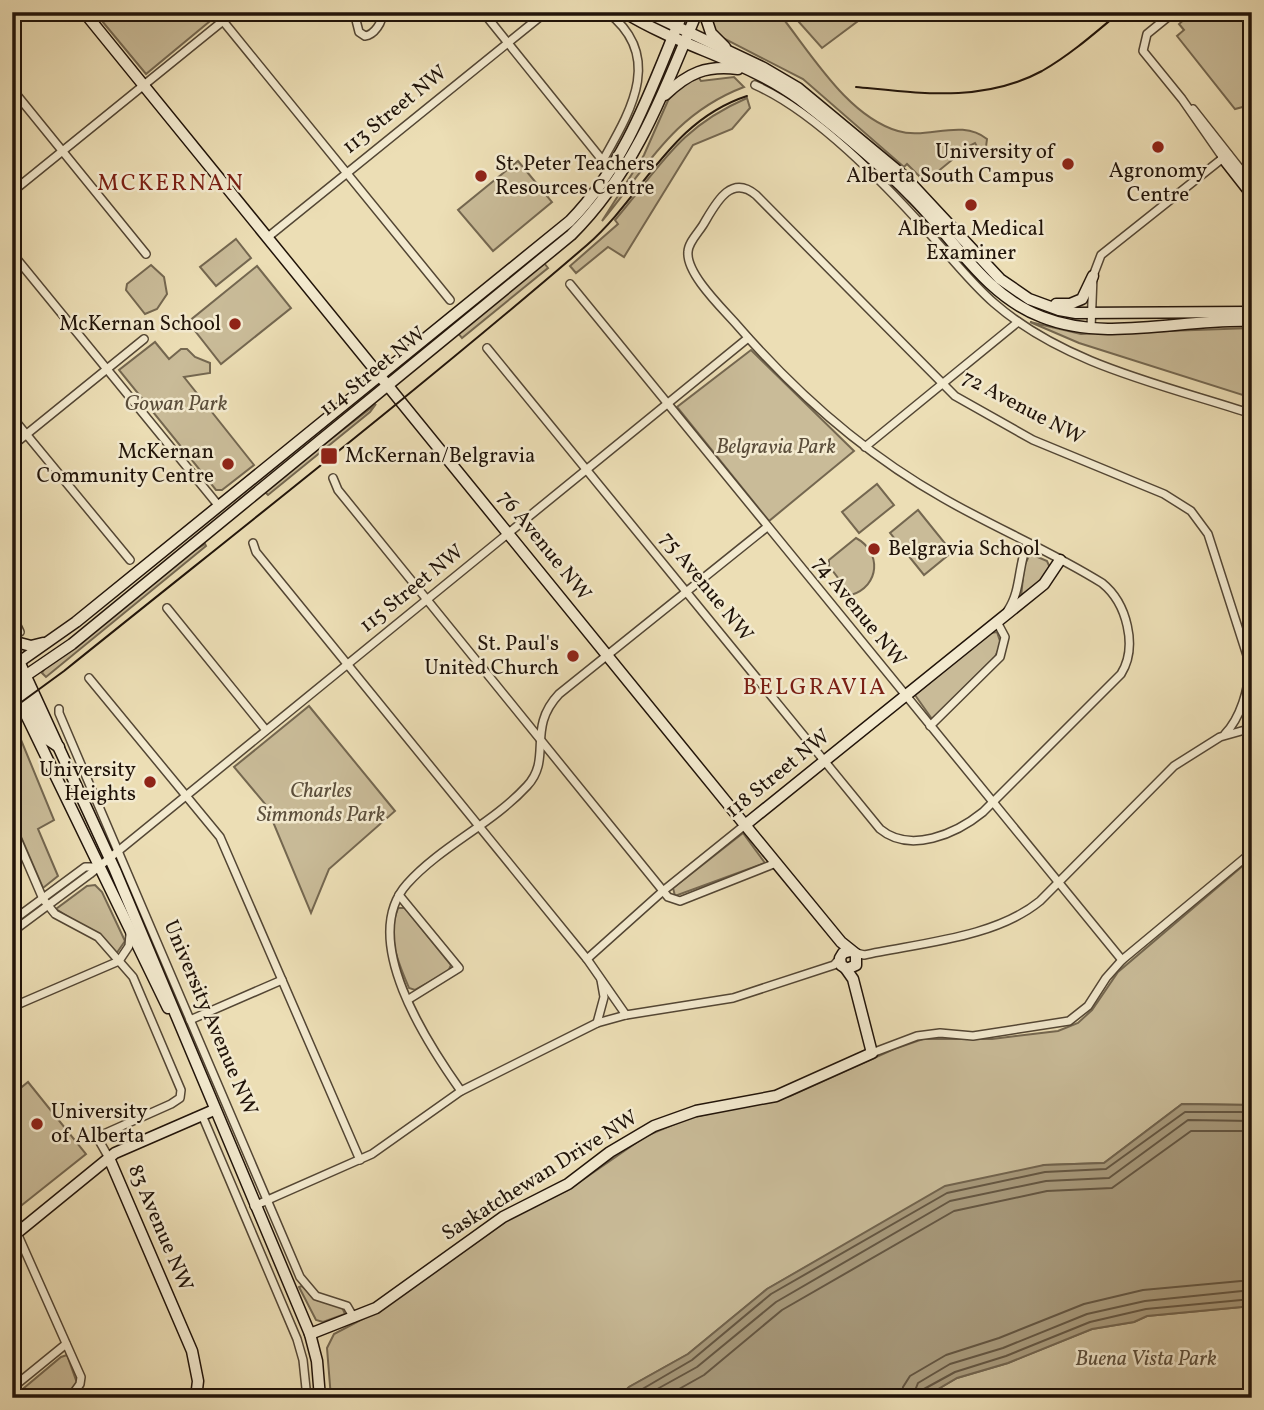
<svg xmlns="http://www.w3.org/2000/svg" width="1264" height="1410" font-family="Vollkorn,serif">
	<rect width="100%" height="100%" fill="#ecdeb5"/>
	<filter id="stains"><feTurbulence type="fractalNoise" baseFrequency=".00286" numOctaves="4"/><feColorMatrix values="0 0 0 0 .2 0 0 0 0 .09 0 0 0 0 .02 0 0 0 .5 -.17"/></filter>
	<radialGradient id="worn" r=".72"><stop offset=".6" stop-color="#630" stop-opacity="0"/><stop offset="1" stop-color="#630" stop-opacity=".3"/></radialGradient>
	<g fill="#c9bb98" stroke="#746750" stroke-width="2">
		<polygon points="100,12 221,12 146,74 97,15"/>
		<path d="M706 12H778C811 53 847 116 898 131 927 140 961 118 987 139L986 147 980 152 975 143 969 146 925 182 907 164 904 167 803 79 721 37 715 33Z"/>
		<polygon points="790,12 851,12 858,21 822,48"/>
		<polygon points="1193,12 1252,12 1252,129 1247,123 1252,121 1250,105 1235,109 1177,36 1184,30 1179,24"/>
		<path d="M697 75 701 81 734 77 744 87C673 114 647 167 602 221L644 155 670 96Z"/>
		<path d="M747 98 750 108 732 129 693 145 624 257 608 247 576 273 570 266 618 224 615 220C661 166 678 128 747 98Z"/>
		<polygon points="518,161 552,202 493,251 458,210"/>
		<polygon points="236,239 251,258 216,286 200,267"/>
		<polygon points="544,263 548,268 462,338 458,333"/>
		<polygon points="151,265 164,277 167,294 157,309 145,314 126,290 127,284"/>
		<polygon points="257,266 291,308 221,364 188,322"/>
		<polygon points="1030,322 1081,334 1252,328 1252,398 1079,343"/>
		<polygon points="155,342 169,359 181,349 187,349 195,357 210,363 210,373 184,377 254,465 222,490 216,490 119,370"/>
		<polygon points="751,350 854,451 769,521 677,407"/>
		<polygon points="376,404 370,412 268,495 264,491"/>
		<polygon points="877,484 894,505 859,533 842,512"/>
		<polygon points="918,510 952,552 924,575 890,533"/>
		<path d="M856 538C882 552 880 586 851 595L829 566V560Z"/>
		<polygon points="205,544 206,546 46,677 42,673 45,668 181,559"/>
		<polygon points="1033,555 1047,561 1051,570 1021,598 1024,566 1029,556"/>
		<polygon points="997,632 1001,644 995,657 932,719 915,695 990,633"/>
		<polygon points="309,706 395,811 329,869 311,913 266,805 234,767"/>
		<polygon points="12,718 54,820 38,829 58,876 43,888 12,816"/>
		<polygon points="743,833 765,863 675,896 673,888"/>
		<polygon points="1252,858 1252,1105 1182,1104 1104,1163 1044,1165 843,1246 767,1289 688,1354 629,1387 618,1398 331,1398 327,1348 334,1334 382,1309 512,1217 568,1190 646,1136 689,1118 790,1096 894,1049 923,1039 992,1039 1058,1031 1078,1023 1092,1010 1118,972"/>
		<polygon points="95,885 102,892 125,941 116,954 106,941 56,909 87,886"/>
		<path d="M398 908H405L451 965 448 972 415 990 409 988C398 962 386 936 398 908Z"/>
		<polygon points="28,1082 86,1154 12,1213 12,1095"/>
		<polygon points="302,1286 317,1300 342,1307 345,1314 323,1322 316,1320 299,1287"/>
		<polygon points="1252,1306 1252,1398 923,1398 957,1378 1008,1363 1092,1329 1134,1322 1147,1316"/>
		<polygon points="67,1355 77,1383 65,1398 12,1398 61,1357"/>
	</g>
	<polygon fill="#a7997b" stroke="#71634d" stroke-width="2" points="1182,1104 1252,1105 1252,1306 1147,1316 1134,1322 1092,1329 1008,1363 957,1378 923,1398 618,1398 629,1387 688,1354 767,1289 945,1186 1044,1165 1104,1163"/>
	<g fill="none" stroke-linecap="round" stroke-linejoin="round">
		<g stroke="#645642" stroke-width="2">
			<polyline points="627,1398 692,1360 771,1294 947,1193 1045,1172 1106,1169 1185,1112 1252,1112"/>
			<polyline points="641,1398 697,1367 776,1302 950,1201 1046,1181 1109,1178 1188,1120 1252,1121"/>
			<polyline points="663,1398 704,1375 782,1310 954,1211 1047,1191 1112,1188 1191,1131 1252,1131"/>
			<polyline points="902,1398 903,1387 910,1376 946,1355 999,1338 1084,1304 1143,1290 1252,1280"/>
			<polyline points="912,1398 918,1383 950,1364 1003,1348 1087,1314 1145,1301 1252,1290"/>
			<polyline points="921,1398 924,1389 955,1372 1006,1356 1090,1322 1146,1309 1252,1299"/>
		</g>
		<g stroke="#534634" stroke-width="10">
			<g id="street">
				<path d="M354 12 359 32 365 36C374 35 383 22 382 13"/>
				<polyline points="358,12 386,12"/>
				<polyline points="483,12 611,171"/>
				<polyline points="1174,12 1147,34 1143,51 1182,99 1223,158"/>
				<polyline points="223,21 450,300"/>
				<path d="M755 85C816 112 884 183 929 233 950 256 970 282 994 303 1065 365 1164 385 1252 414"/>
				<polyline points="12,89 146,254"/>
				<polyline points="1193,109 1252,184"/>
				<path d="M603 160C630 112 665 56 607 12"/>
				<polyline points="12,192 234,12"/>
				<polyline points="268,237 546,12"/>
				<polyline points="12,253 218,505"/>
				<polyline points="570,284 1122,960"/>
				<polyline points="1091,328 1093,276 1101,255 1228,154"/>
				<path d="M487 348 880 829C910 854 956 834 983 812L1121 674C1138 647 1127 603 1102 583 1051 551 995 528 943 498 865 454 796 393 737 325 723 309 686 274 688 252 688 243 698 233 703 225 715 205 730 173 756 195L955 396 1033 440 1164 494 1191 511 1208 534 1252 671"/>
				<polyline points="12,417 130,560"/>
				<polyline points="12,446 144,339"/>
				<polyline points="865,447 1018,322"/>
				<polyline points="333,478 338,490 668,897 680,901 776,863"/>
				<polyline points="253,543 256,552 587,959 626,1015"/>
				<polyline points="167,608 265,729"/>
				<path d="M1008 610C1021 591 1018 566 1027 544"/>
				<polyline points="12,615 20,632"/>
				<polyline points="89,678 220,837 360,1160"/>
				<polyline points="59,709 59,713 300,1277 316,1296 347,1306 354,1318"/>
				<polyline points="930,726 1000,657 1005,637 997,622"/>
				<path d="M1225 734C1241 717 1248 690 1250 668"/>
				<polyline points="12,827 43,899 55,914 98,937 133,977 181,1090 180,1098 171,1104 97,1137 109,1158"/>
				<polyline points="399,895 459,968 409,999"/>
				<polyline points="12,921 85,867 98,867"/>
				<polyline points="12,932 90,874 748,338"/>
				<path d="M853 952 864 955C919 943 995 938 1040 901L1174 766 1220 737 1252 728"/>
				<polyline points="587,959 663,891 745,825"/>
				<polyline points="119,961 129,946 130,934"/>
				<polyline points="12,1007 119,961"/>
				<polyline points="190,1020 282,980"/>
				<polyline points="597,1023 604,997 601,980"/>
				<polyline points="872,1053 917,1036 940,1033 973,1036 1069,1021 1088,1006 1106,978 1122,960 1252,852"/>
				<path d="M461 1091C427 1043 358 939 407 884 441 846 492 824 527 786 553 758 526 729 559 694L767 527"/>
				<polyline points="202,1115 297,1339 303,1360 307,1398"/>
				<polyline points="254,1206 372,1154 461,1091 597,1023 626,1015 733,998 834,965 840,958"/>
				<polyline points="17,1233 81,1377 80,1384 70,1398"/>
				<polyline points="1252,1348 1249,1354 1252,1371"/>
				<polyline points="12,1388 66,1344"/>
			</g>
		</g>
		<g stroke="#201309" stroke-width="13">
			<g id="secondary">
				<polyline points="84,12 745,825 841,942 856,954 856,965 847,969 841,965 840,958 843,953 850,951"/>
				<path d="M624 12C680 47 746 60 799 99 838 129 877 161 911 196 953 237 984 295 1042 317 1107 343 1183 318 1252 321"/>
				<polyline points="646,12 764,68 798,88 904,176 1000,279 1029,299 1059,310 1076,313 1252,312"/>
				<polyline points="704,12 711,33 725,47"/>
				<path d="M665 95C688 73 706 65 738 69"/>
				<polyline points="1223,158 1252,195"/>
				<polyline points="1056,304 1070,304 1082,299 1093,276"/>
				<polyline points="12,641 31,646 43,643"/>
				<polyline points="12,646 115,870 310,1334 317,1361 320,1398"/>
				<path d="M12 667 76 622 570 221C627 163 652 86 683 12"/>
				<polyline points="12,674 19,681 44,737 59,747"/>
				<path d="M12 685 72 644 571 235C634 173 664 92 697 12"/>
				<polyline points="12,686 168,1008"/>
				<polyline points="745,825 1044,584 1060,560"/>
				<polyline points="109,1158 192,1351 198,1381 196,1398"/>
				<polyline points="12,1237 115,1153 214,1110"/>
				<polyline points="310,1334 376,1308 503,1217 568,1184 610,1152 654,1126 696,1111 776,1096 872,1053 853,979 846,969"/>
			</g>
		</g>
		<use href="#street" stroke="#f3eacf" stroke-width="7"/>
		<use href="#secondary" stroke="#f3eacf" stroke-width="10"/>
		<g stroke="#201309" stroke-width="2">
			<path d="M856 87C919 93 983 103 1042 71 1070 55 1095 33 1120 12"/>
			<path d="M12 709 64 671C239 530 416 392 587 245 644 195 670 121 747 96"/>
		</g>
	</g>
	<g fill="#8f2418" stroke="#f3eacf" stroke-width="2.5">
		<circle cx="1158" cy="147" r="7"/>
		<circle cx="1068" cy="164" r="7"/>
		<circle cx="481" cy="176" r="7"/>
		<circle cx="971" cy="205" r="7"/>
		<circle cx="235" cy="324" r="7"/>
		<rect x="320" y="447" width="18" height="18" rx="3.5"/>
		<circle cx="228" cy="464" r="7"/>
		<circle cx="874" cy="549" r="7"/>
		<circle cx="573" cy="656" r="7"/>
		<circle cx="150" cy="782" r="7"/>
		<circle cx="37" cy="1124" r="7"/>
	</g>
	<g text-anchor="middle" dominant-baseline="central" stroke-width="5" stroke-linejoin="round" paint-order="stroke">
		<g font-size="21" fill="#201309" stroke="#f3eacf">
			<text transform="translate(395 110) rotate(-39)">113 Street NW</text>
			<text transform="translate(373 372) rotate(-39)">114 Street NW</text>
			<text transform="translate(1023 408) rotate(28)">72 Avenue NW</text>
			<text transform="translate(544 546) rotate(51)">76 Avenue NW</text>
			<text transform="translate(706 587) rotate(51)">75 Avenue NW</text>
			<text transform="translate(412 589) rotate(-39)">115 Street NW</text>
			<text transform="translate(859 612) rotate(51)">74 Avenue NW</text>
			<text transform="translate(778 774) rotate(-39)">118 Street NW</text>
			<text transform="translate(210 1018) rotate(67)">University Avenue NW</text>
			<text transform="translate(540 1176) rotate(-32)">Saskatchewan Drive NW</text>
			<text transform="translate(160 1228) rotate(67)">83 Avenue NW</text>
		</g>
		<g font-size="21" fill="#201309" stroke="#f3eacf" text-anchor="end">
			<text x="1054" y="152">University of<tspan x="1054" dy="24">Alberta South Campus</tspan></text>
			<text x="495" y="164" text-anchor="start">St. Peter Teachers<tspan x="495" dy="24">Resources Centre</tspan></text>
			<text x="1158" y="171" text-anchor="middle">Agronomy<tspan x="1158" dy="24">Centre</tspan></text>
			<text x="971" y="229" text-anchor="middle">Alberta Medical<tspan x="971" dy="24">Examiner</tspan></text>
			<text x="221" y="324">McKernan School</text>
			<text x="214" y="452">McKernan<tspan x="214" dy="24">Community Centre</tspan></text>
			<text x="345" y="456" text-anchor="start">McKernan/Belgravia</text>
			<text x="888" y="549" text-anchor="start">Belgravia School</text>
			<text x="559" y="644">St. Paul's<tspan x="559" dy="24">United Church</tspan></text>
			<text x="136" y="770">University<tspan x="136" dy="24">Heights</tspan></text>
			<text x="51" y="1112" text-anchor="start">University<tspan x="51" dy="24">of Alberta</tspan></text>
		</g>
		<g font-size="21" font-style="italic" fill="#5b4e3b" stroke="#f3eacf">
			<text x="176" y="404">Gowan Park</text>
			<text x="776" y="447">Belgravia Park</text>
			<text x="321" y="791">Charles<tspan x="321" dy="24">Simmonds Park</tspan></text>
			<text x="1146" y="1359">Buena Vista Park</text>
		</g>
		<g font-size="23" letter-spacing="2" fill="#7a1f14" stroke="#f3eacf">
			<text x="171" y="184">MCKERNAN</text>
			<text x="815" y="688">BELGRAVIA</text>
		</g>
	</g>
	<rect width="1264" height="1410" fill="none" stroke="#ecdeb5" stroke-width="42"/>
	<rect x="14" y="14" width="1236" height="1382" fill="none" stroke="#201309" stroke-width="3.5"/>
	<rect x="21" y="21" width="1222" height="1368" fill="none" stroke="#201309" stroke-width="2"/>
	<rect width="100%" height="100%" filter="url(#stains)"/>
	<rect width="100%" height="100%" fill="url(#worn)"/>
</svg>
